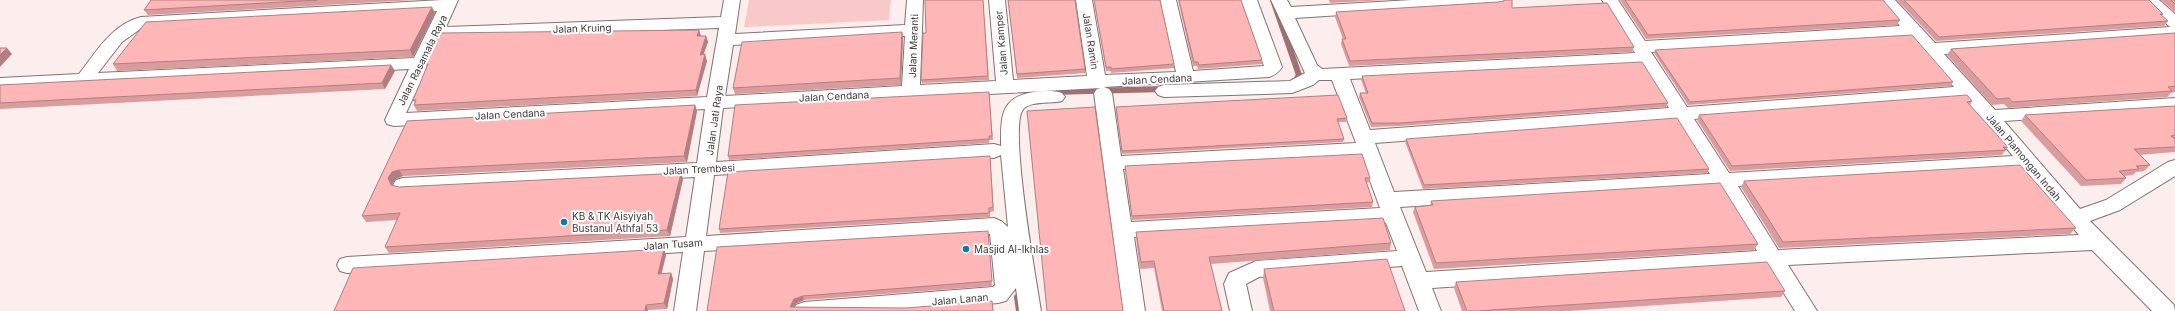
<svg xmlns="http://www.w3.org/2000/svg" width="2175" height="311" font-family="Inter,sans-serif">
	<rect width="100%" height="100%" fill="#fbeeed"/>
	<polygon fill="#f9c8c8" points="749,0 891,0 889,20 744,27"/>
	<g fill="none" stroke-linecap="round" stroke-linejoin="round">
		<g stroke="#a17071" stroke-width="6">
			<polyline points="1273,0 1299,75 1295,82"/>
			<polyline points="1051,92 1164,89"/>
			<polyline points="1017,297 1019,311"/>
		</g>
		<g stroke="#807474" stroke-width="2">
			<path id="minor" d="M442 0H458L446 27 721 17 724 0H740L735 34 905 25 907 0H923L920 85 996 81 989 0H1005L1013 80 1087 76 1076 0H1092L1105 75 1176 72 1160 0H1176L1193 71 1264 66 1241 0H1257L1282 67C1278 73 1275 75 1269 77L1104 87 1109 89 1112 93 1121 156 1356 143 1332 80H1319L1313 85 1292 93 1164 97 1158 95 1155 91 1158 87 1164 85 1290 81 1305 73 1271 0H1287L1291 7 1412 0H1504L1502 4 1496 5 1295 18 1317 65 1322 69 1635 53 1602 0H1618L1645 41 1900 26 1878 0H1895L1935 43 2170 27 2141 0H2159L2175 14V37L1944 54 1995 110 2175 98V110L2004 121 2080 209 2106 200 2168 162 2175 160V176L2120 210 2090 221 2174 305 2175 311H2152L2092 250 1788 265 1817 311H1795L1767 266 1432 288 1441 311H1419L1402 266 1259 277 1246 284 1252 311H1230L1224 284 1229 273 1256 261 1397 251 1386 223 1134 237 1145 311H1123L1094 93 1097 89 1101 88 723 108 716 162 994 144 1001 146C1001 117 1000 97 1034 92 1043 91 1053 90 1062 93L1065 97 1062 101C1052 104 1028 100 1022 111 1010 133 1036 279 1041 311H1019L1016 288 1006 301 998 303 907 311H793L796 305 804 302 993 287 995 285 990 234 704 251 696 311H674L683 252 347 273 340 271 337 265 340 259 347 257 686 237 695 177 403 192 396 190 393 185 396 180 403 178 697 163 705 109 394 126 387 124 385 120 409 69 0 90V78L79 74C97 51 111 25 141 17ZM437 11 414 58 98 73 122 42 143 27ZM719 28 707 97 406 113 441 38ZM905 36 902 86 725 96 733 45ZM1910 37 1954 87 1687 107 1651 52ZM1641 64 1669 108 1370 130 1350 79ZM1964 98 2013 156 1729 173 1694 119ZM1676 120 1710 174 1394 192 1375 143ZM1001 155 1008 227 1001 221 994 218 706 236 714 175 994 158ZM1361 156 1380 208 1131 222 1123 169ZM2024 169 2079 235 1778 250 1738 186ZM1718 187 1757 251 1426 272 1400 207Z"/>
		</g>
		<use href="#minor" fill="#fff" fill-rule="evenodd"/>
	</g>
	<g fill="#da9d9d">
		<polygon points="151,0 415,0 148,15 144,10"/>
		<polygon points="983,0 989,80 922,83 921,80 926,33"/>
		<polygon points="1008,0 1085,69 1085,73 1017,78"/>
		<polygon points="1094,0 1160,0 1174,64 1174,68 1111,73 1111,71 1106,71"/>
		<polygon points="1178,0 1241,0 1262,60 1262,64 1198,69 1197,66 1193,66"/>
		<polygon points="1329,0 1386,0 1330,3"/>
		<polygon points="1620,0 1883,0 1900,20 1897,25 1646,39"/>
		<polygon points="1897,0 2149,0 2163,14 2162,16 2168,21 2164,26 1936,41"/>
		<polygon points="2161,0 2175,0 2175,12"/>
		<polygon points="1504,1 1512,8 1634,47 1632,52 1349,66 1341,44 1342,39 1343,39 1335,17 1336,12 1498,2"/>
		<polygon points="435,13 413,57 117,71 113,64"/>
		<polygon points="902,32 903,38 901,85 735,94 733,88"/>
		<polygon points="2175,33 2175,92 2171,93 2167,97 2008,108 2004,104 1992,105 1947,55 1951,49"/>
		<polygon points="701,36 706,36 708,42 703,55 707,61 697,96 417,111 414,105 415,103 413,100 427,67 425,64"/>
		<polygon points="1655,50 1953,82 1951,86 1688,105 1654,53"/>
		<polygon points="391,65 395,71 385,89 0,109 0,85"/>
		<polygon points="1362,76 1668,103 1666,107 1399,126 1371,127 1359,97 1360,93 1366,93 1361,80"/>
		<polygon points="989,92 993,140 989,140 989,143 729,160 728,156"/>
		<polygon points="1972,101 1970,105 2008,147 2002,155 1730,171 1697,120 1699,115"/>
		<polygon points="695,105 697,111 687,162 403,176 396,179 392,184 392,185 399,187 681,173 683,179 670,236 389,253 385,247 398,220 366,222 362,216 407,121"/>
		<polygon points="2175,106 2175,152 2139,155 2150,165 2144,171 2136,172 2133,175 2124,176 2126,178 2121,184 2081,186 2021,121 2025,115"/>
		<polygon points="1116,107 1347,118 1346,122 1338,122 1344,139 1343,142 1122,154 1116,111"/>
		<polygon points="1406,139 1709,169 1707,173 1423,189 1405,142"/>
		<polygon points="990,156 994,211 990,212 990,217 720,233 719,229"/>
		<polygon points="1125,166 1370,178 1369,182 1366,183 1373,202 1372,207 1132,220 1125,170"/>
		<polygon points="1744,181 2076,228 2070,234 1779,248 1741,187"/>
		<polygon points="1431,201 1758,244 1754,250 1434,269 1413,212 1415,207 1430,206"/>
		<polygon points="988,231 992,286 804,300 795,304 794,307 993,311 707,311"/>
		<polygon points="1136,232 1391,243 1390,250 1211,264 1222,311 1162,311 1154,268 1140,269 1136,238"/>
		<polygon points="664,249 666,255 661,274 671,273 673,279 667,309 648,310 648,311 334,311"/>
		<polygon points="1264,269 1405,311 1270,311 1263,278"/>
		<polygon points="1456,282 1785,291 1781,297 1569,311 1462,311 1454,288"/>
	</g>
	<g fill="#b27f80">
		<polygon points="432,7 435,13 413,57 410,50"/>
		<polygon points="699,30 701,36 697,36"/>
		<polygon points="902,32 903,38 901,85 900,78"/>
		<polygon points="706,36 708,42 701,61 700,55"/>
		<polygon points="7,48 12,54 0,67 0,55"/>
		<polygon points="705,54 707,61 697,96 696,90"/>
		<polygon points="391,65 395,71 385,89 382,83"/>
		<polygon points="695,105 697,111 687,162 684,156"/>
		<polygon points="399,170 403,176 396,179 392,184 395,191 388,178 392,172"/>
		<polygon points="681,173 683,179 670,236 667,230"/>
		<polygon points="664,249 666,255 660,280 658,274"/>
		<polygon points="671,273 673,279 667,309 664,303"/>
		<polygon points="803,296 804,300 795,304 792,311 790,307 794,299"/>
		<polygon points="646,305 648,310 648,311 645,311"/>
	</g>
	<g fill="#feb6b7" stroke="#b27f80">
		<polygon points="151,0 317,0 144,10"/>
		<polygon points="925,0 983,0 988,76 921,80 923,33 926,33"/>
		<polygon points="1008,0 1075,0 1085,69 1017,74"/>
		<polygon points="1094,0 1160,0 1174,64 1111,69 1111,67 1106,67"/>
		<polygon points="1179,0 1241,0 1262,60 1199,65 1198,62 1194,62"/>
		<polygon points="1504,0 1512,0 1512,8 1607,3 1634,47 1350,61 1342,39 1346,39 1336,12 1498,2 1504,1"/>
		<polygon points="1625,0 1883,0 1900,20 1648,35"/>
		<polygon points="1904,0 2149,0 2163,14 2160,14 2168,21 1939,37"/>
		<polygon points="2171,0 2175,0 2175,4"/>
		<polygon points="432,7 410,50 113,64 146,22"/>
		<polygon points="699,30 697,36 706,36 700,55 705,54 696,90 414,105 416,100 413,100 428,64 425,64 439,33"/>
		<polygon points="902,32 900,78 733,88 742,42"/>
		<polygon points="2175,33 2175,86 2168,87 2172,91 2012,102 2009,98 1997,99 1951,49"/>
		<polygon points="1912,35 1953,82 1690,102 1655,50"/>
		<polygon points="0,48 7,48 0,55"/>
		<polygon points="1642,62 1668,103 1400,123 1372,123 1360,93 1368,93 1362,76"/>
		<polygon points="391,65 382,83 0,103 0,85"/>
		<polygon points="989,92 992,136 989,136 989,139 728,156 735,105"/>
		<polygon points="1338,95 1347,118 1337,119 1344,139 1122,151 1116,107"/>
		<polygon points="1967,95 1972,101 1967,102 2008,147 2003,147 2006,150 1732,166 1699,115"/>
		<polygon points="695,105 684,156 399,170 392,172 388,178 391,185 399,187 681,173 667,230 385,247 400,213 362,216 407,121"/>
		<polygon points="2175,106 2175,135 2171,136 2175,139 2175,147 2134,149 2150,165 2136,166 2139,169 2119,171 2126,178 2086,180 2025,115"/>
		<polygon points="1095,107 1123,311 1047,311 1027,111"/>
		<polygon points="1677,118 1709,169 1424,185 1406,139"/>
		<polygon points="1362,154 1370,178 1365,178 1373,202 1132,216 1125,166"/>
		<polygon points="990,156 993,207 989,208 989,213 719,229 728,172"/>
		<polygon points="2020,165 2076,228 1783,242 1744,181"/>
		<polygon points="1720,183 1758,244 1436,263 1415,207 1433,205 1431,201"/>
		<polygon points="1383,218 1391,243 1209,257 1222,311 1164,311 1154,261 1141,262 1136,232"/>
		<polygon points="988,231 992,281 803,296 794,299 790,307 906,308 992,301 993,311 707,311 717,247"/>
		<polygon points="664,249 658,274 671,273 664,303 646,305 645,311 334,311 353,268"/>
		<polygon points="1387,259 1405,311 1274,311 1264,269"/>
		<polygon points="1767,262 1785,291 1535,307 1477,311 1467,311 1456,282"/>
	</g>
	<g fill="#017fa5" stroke="#fefefe" stroke-width="1.5">
		<circle cx="564" cy="222" r="4"/>
		<circle cx="966" cy="249" r="4"/>
	</g>
	<g text-anchor="middle" dominant-baseline="central" stroke-width="4" stroke-linejoin="round" paint-order="stroke">
		<g font-size="10" fill="#403b3b" stroke="#fefefe">
			<text transform="translate(582 28) rotate(-2)">Jalan Kruing</text>
			<text transform="translate(1091 41) rotate(81)">Jalan Ramin</text>
			<text transform="translate(1001 43) rotate(-95)">Jalan Kamper</text>
			<text transform="translate(913 46) rotate(-88)">Jalan Meranti</text>
			<text transform="translate(422 60) rotate(-64)">Jalan Rasamala Raya</text>
			<text transform="translate(1157 79) rotate(-3)">Jalan Cendana</text>
			<text transform="translate(834 96) rotate(-3)">Jalan Cendana</text>
			<text transform="translate(510 114) rotate(-3)">Jalan Cendana</text>
			<text transform="translate(714 120) rotate(-82)">Jalan Jati Raya</text>
			<text transform="translate(2024 157) rotate(50)">Jalan Plamongan Indah</text>
			<text transform="translate(699 169) rotate(-3)">Jalan Trembesi</text>
			<text transform="translate(673 244) rotate(-4)">Jalan Tusam</text>
			<text transform="translate(960 299) rotate(-5)">Jalan Lanan</text>
		</g>
		<g font-size="10" fill="#403b3b" stroke="#fefefe" text-anchor="start">
			<text x="572" y="216">KB &amp; TK Aisyiyah<tspan x="572" dy="12">Bustanul Athfal 53</tspan></text>
			<text x="974" y="249">Masjid Al-Ikhlas</text>
		</g>
	</g>
</svg>
